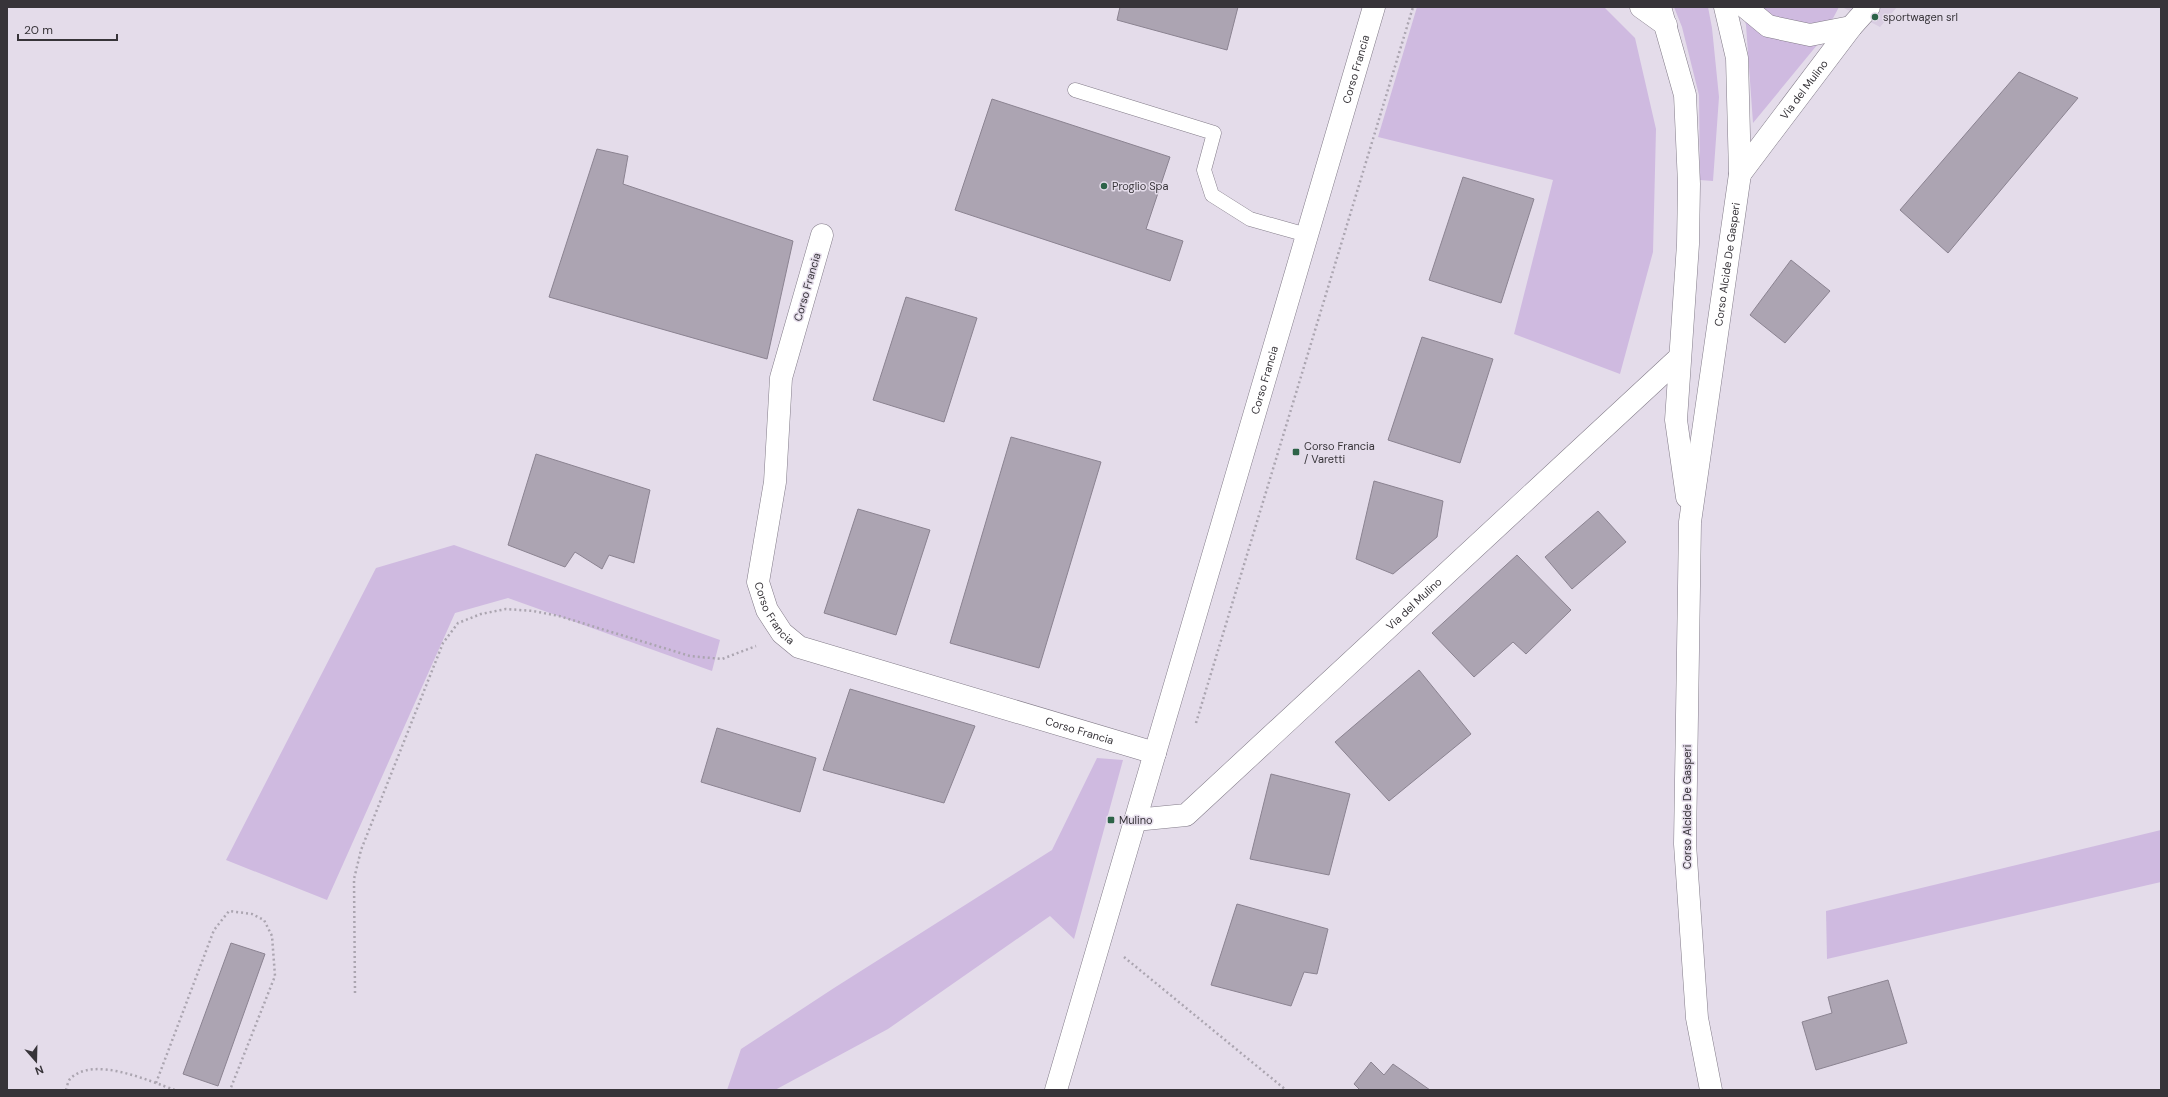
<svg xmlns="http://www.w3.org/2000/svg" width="2168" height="1097" font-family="'DM Sans',sans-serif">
	<rect width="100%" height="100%" fill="#e4dcea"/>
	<polygon fill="#d9cde2" points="1842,7 1897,7 1880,27"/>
	<g fill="#cfbae0">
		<polygon points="1417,7 1604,7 1635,38 1656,129 1653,252 1620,374 1514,334 1553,180 1378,137"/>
		<polygon points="1674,7 1708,7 1712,28 1719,97 1713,181 1700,180 1699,95 1682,27"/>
		<polygon points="1741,7 1839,7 1822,39 1753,123 1746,25"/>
		<polygon points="454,545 720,640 712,671 508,598 455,613 327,900 226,860 376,568"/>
		<polygon points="1097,758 1123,760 1074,939 1050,916 888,1029 775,1090 727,1090 741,1049 834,988 1052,850"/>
		<polygon points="2161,830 2161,882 1827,959 1826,911"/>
	</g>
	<g fill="#aca4b2" stroke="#8b8391">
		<polygon points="1120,7 1238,7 1227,50 1117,20"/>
		<polygon points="2019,72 2078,98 1948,253 1900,210"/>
		<polygon points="992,99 1170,157 1146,229 1183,241 1170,281 955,210"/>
		<polygon points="597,149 628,156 623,184 793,241 767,359 549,297"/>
		<polygon points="1463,177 1534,199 1501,303 1429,280"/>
		<polygon points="1791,260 1830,291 1785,343 1750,315"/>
		<polygon points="906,297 977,318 944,422 873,400"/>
		<polygon points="1422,337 1493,359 1460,463 1388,440"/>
		<polygon points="1011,437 1101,462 1039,668 950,643"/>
		<polygon points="536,454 650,490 634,563 609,555 602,569 575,552 565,567 508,545"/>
		<polygon points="1374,481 1443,501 1437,537 1393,574 1356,559"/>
		<polygon points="858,509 930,530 896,635 824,613"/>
		<polygon points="1598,511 1626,542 1572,589 1545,557"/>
		<polygon points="1517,555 1571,610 1526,654 1513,642 1474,677 1432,633"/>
		<polygon points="1419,670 1471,734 1389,801 1335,742"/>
		<polygon points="850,689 975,726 944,803 823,770"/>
		<polygon points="717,728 816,758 800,812 701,782"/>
		<polygon points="1271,774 1350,794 1329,875 1250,859"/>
		<polygon points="1237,904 1328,929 1317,974 1304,972 1291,1006 1211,985"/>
		<polygon points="231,943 265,954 218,1086 183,1074"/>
		<polygon points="1888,980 1907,1043 1816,1070 1802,1022 1832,1013 1828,997"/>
		<polygon points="1371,1062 1384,1075 1393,1064 1430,1090 1360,1090 1354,1084"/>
	</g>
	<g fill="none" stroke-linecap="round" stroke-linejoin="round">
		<g stroke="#837c89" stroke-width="15">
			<polyline id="service" points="1075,90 1214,133 1204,170 1212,195 1250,219 1307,235"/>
		</g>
		<g stroke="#837c89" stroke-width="23">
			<g id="minor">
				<polyline points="1745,7 1768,26 1810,35 1851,27"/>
				<path id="s1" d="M1740 174 1851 27 1869 7"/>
				<path id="s2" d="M822 235 781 378 775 482 758 582 767 610 782 633 799 647 1155 753"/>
				<path id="s3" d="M1135 820 1186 815 1679 358"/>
			</g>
		</g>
		<g stroke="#837c89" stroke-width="23">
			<g id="secondary">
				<polyline points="1641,7 1666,25"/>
				<path id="s4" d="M1056 1090 1374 7"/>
			</g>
		</g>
		<g stroke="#837c89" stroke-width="23">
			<g id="primary">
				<polyline points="1660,7 1685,95 1689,184 1688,244 1676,420 1687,497"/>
				<path id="s5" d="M1711 1090 1697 1018 1685 844 1690 522 1740 174 1737 58 1725 7"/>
			</g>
		</g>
		<g stroke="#aba5b0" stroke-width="2.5" stroke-dasharray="2 3" stroke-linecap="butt">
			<polyline points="1196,723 1413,7"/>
			<polyline points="1124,957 1286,1090"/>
			<polyline points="355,993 354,879 361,850 443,643 458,623 481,614 506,609 533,611 559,616 690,656 722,659 756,646"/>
			<polyline points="156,1083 214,930 229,911 252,914 264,920 272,936 275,976 230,1090"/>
			<path d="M66 1090C67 1087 68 1081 70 1079 93 1055 149 1081 175 1090"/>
		</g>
		<use href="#service" stroke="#fff" stroke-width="14"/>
		<use href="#minor" stroke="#fff" stroke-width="22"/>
		<use href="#secondary" stroke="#fff" stroke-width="22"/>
		<use href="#primary" stroke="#fff" stroke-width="22"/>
	</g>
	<g fill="#2d6348" stroke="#e4dcea" stroke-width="1.5">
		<circle cx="1875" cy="17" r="4"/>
		<circle cx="1104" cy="186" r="4"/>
		<rect x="1292" y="448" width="8" height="8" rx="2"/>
		<rect x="1107" y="816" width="8" height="8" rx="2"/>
	</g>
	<g text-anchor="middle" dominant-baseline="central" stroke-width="3" stroke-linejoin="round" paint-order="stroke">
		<g font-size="11" fill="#373439" stroke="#e4dcea" text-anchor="start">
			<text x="1883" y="17">sportwagen srl</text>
			<text x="1112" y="186">Proglio Spa</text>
			<text x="1304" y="446">Corso Francia<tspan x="1304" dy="13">/ Varetti</tspan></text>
			<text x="1119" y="820">Mulino</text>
		</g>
		<g font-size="11" fill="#373439" stroke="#e4dcea">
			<text stroke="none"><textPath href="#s4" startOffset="1064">Corso Francia</textPath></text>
			<text stroke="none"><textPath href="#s1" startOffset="106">Via del Mulino</textPath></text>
			<text stroke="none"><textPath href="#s5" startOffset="830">Corso Alcide De Gasperi</textPath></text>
			<text transform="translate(807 287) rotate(-74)">Corso Francia</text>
			<text stroke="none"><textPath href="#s4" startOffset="740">Corso Francia</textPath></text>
			<text stroke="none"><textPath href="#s3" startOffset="362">Via del Mulino</textPath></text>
			<text stroke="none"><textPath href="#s2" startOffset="390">Corso Francia</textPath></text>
			<text stroke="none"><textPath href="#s2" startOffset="726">Corso Francia</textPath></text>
			<text transform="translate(1687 807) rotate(-90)">Corso Alcide De Gasperi</text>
		</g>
	</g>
	<rect width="2168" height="1097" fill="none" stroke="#373439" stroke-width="16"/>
	<g transform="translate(36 1061) rotate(160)" stroke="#e4dcea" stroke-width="3" paint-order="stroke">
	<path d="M0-3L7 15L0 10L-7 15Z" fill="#373439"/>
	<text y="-6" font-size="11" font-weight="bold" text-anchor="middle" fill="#373439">N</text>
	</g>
	<path d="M18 34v6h99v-6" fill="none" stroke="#373439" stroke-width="2"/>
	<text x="24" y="34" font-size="12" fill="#373439" stroke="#e4dcea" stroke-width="3" paint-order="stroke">20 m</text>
</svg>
